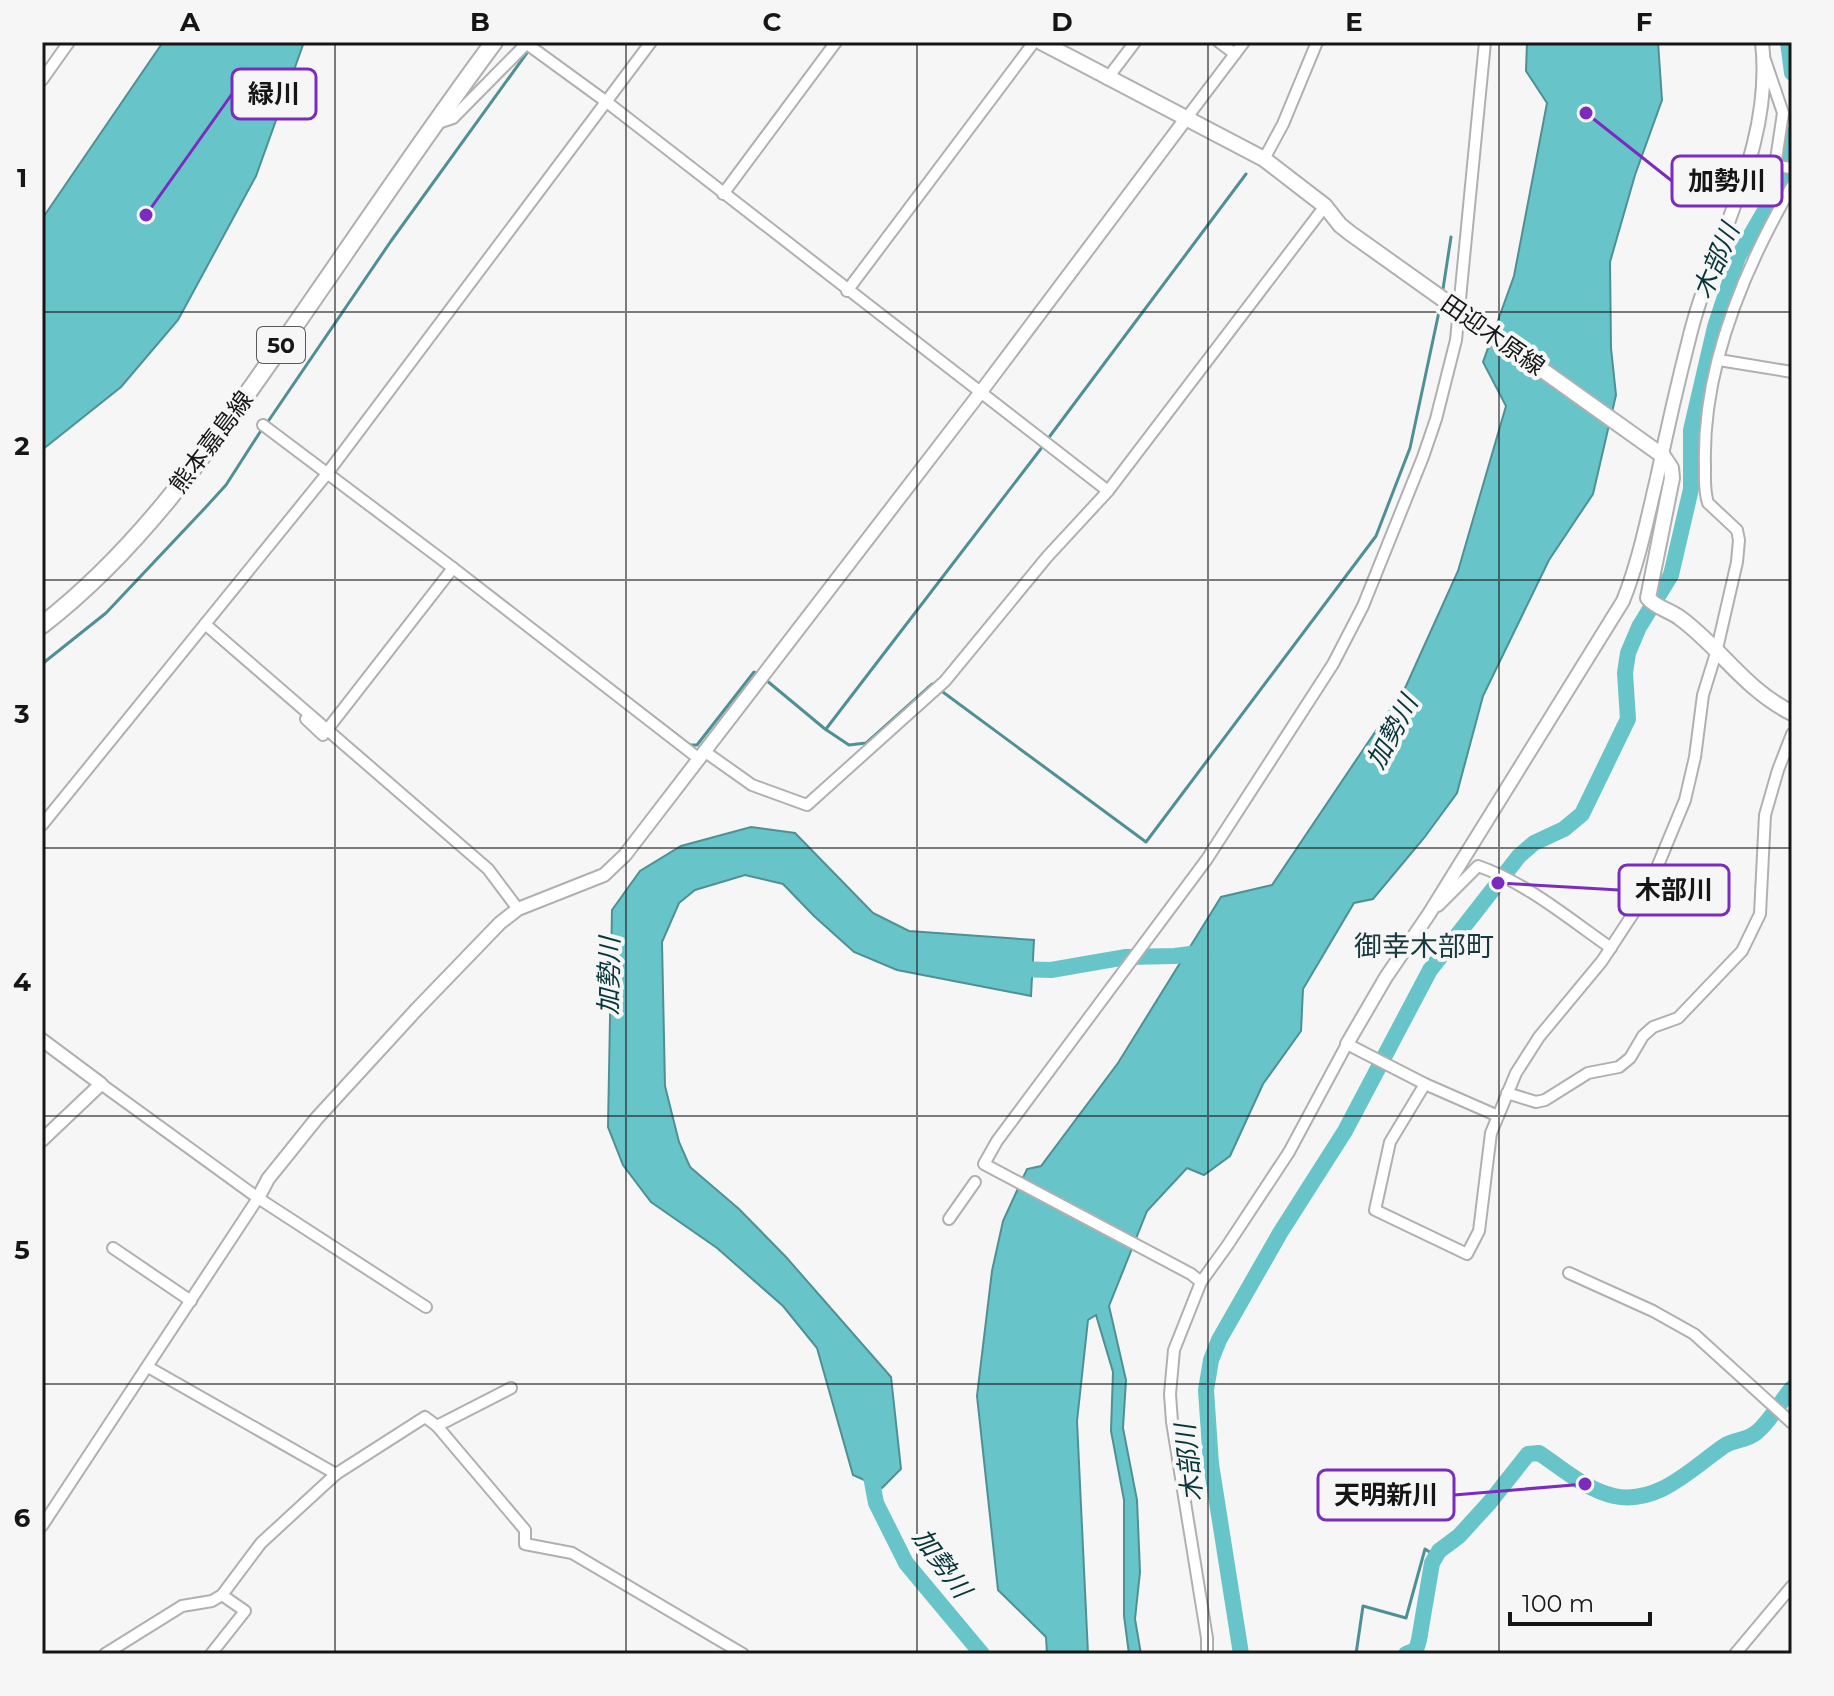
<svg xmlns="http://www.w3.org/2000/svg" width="1834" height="1696" font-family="Montserrat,'Noto Sans JP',sans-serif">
	<rect width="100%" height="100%" fill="#f6f6f7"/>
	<g fill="#67c4c9" stroke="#4f9094" stroke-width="2">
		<polygon points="163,42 304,42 256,176 178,320 121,387 42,450 42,219"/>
		<polygon points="1527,42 1658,42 1662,100 1635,175 1610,262 1611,348 1616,395 1593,494 1549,560 1483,696 1457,793 1424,838 1373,899 1354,903 1303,989 1301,1031 1263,1084 1230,1156 1204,1175 1187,1168 1147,1211 1109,1306 1126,1380 1123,1428 1137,1500 1140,1572 1135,1619 1141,1654 1129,1654 1124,1616 1124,1500 1111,1431 1113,1372 1096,1315 1088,1320 1077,1421 1088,1654 1047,1654 1046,1637 998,1590 977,1396 992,1271 1003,1221 1027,1169 1041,1166 1118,1063 1221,897 1272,885 1406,686 1458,571 1506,406 1483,362 1514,276 1547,103 1526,71"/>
		<polygon points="751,827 795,833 873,913 909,931 1034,940 1031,996 897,970 854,952 814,916 783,884 745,875 695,890 679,903 662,942 665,1086 679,1142 690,1167 739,1209 786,1257 891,1377 901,1469 882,1488 853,1475 817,1348 783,1306 717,1248 651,1202 623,1165 608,1127 612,910 640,871 681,846"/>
	</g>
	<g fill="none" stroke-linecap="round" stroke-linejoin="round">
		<g stroke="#4f9094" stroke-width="3">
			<polyline points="1443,289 1451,237"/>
			<polyline points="267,423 391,241 529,50"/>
			<polyline points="1047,440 1246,174"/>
			<polyline points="42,664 106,613 205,508 226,485 262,429"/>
			<polyline points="603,678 690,745 697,745 754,672 760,676"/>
			<polyline points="766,680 825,729 849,745 866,743 932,684 1146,842 1376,536 1410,448 1440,307"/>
			<polyline points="826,729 1043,446"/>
			<polyline points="1356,1654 1363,1606 1406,1618 1425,1549 1439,1558"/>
		</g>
		<g stroke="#67c4c9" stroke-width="16">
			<polyline points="1788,42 1792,73"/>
			<polyline points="1014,969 1051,970 1126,957 1175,956 1205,952"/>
			<polyline points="869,1466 876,1503 906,1563 982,1654"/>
			<polyline points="1241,1654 1211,1464 1206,1390 1211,1360 1219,1340 1280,1233 1345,1131 1430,970 1519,856 1534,843 1564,829 1582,814 1628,719 1625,673 1628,653 1639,627 1671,575 1691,489 1691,430 1715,327 1738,257 1785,176 1792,134"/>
			<path d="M1406 1654 1416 1650 1419 1640 1432 1563 1439 1551 1459 1536 1490 1502 1528 1454 1539 1453C1562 1468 1586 1490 1614 1496 1658 1505 1691 1469 1724 1446 1734 1439 1747 1441 1757 1432 1771 1420 1780 1402 1792 1388"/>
		</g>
		<g stroke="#b0b0b1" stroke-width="14">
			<g id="minor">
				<polyline points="1219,42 1235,54"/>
				<polyline points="527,44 608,103 1108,491"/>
				<polyline points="1765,60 1783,113 1775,166 1792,168"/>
				<polyline points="1107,79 1135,42"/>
				<polyline points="42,80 69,42"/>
				<polyline points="1185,120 1244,42"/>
				<polyline points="438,123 453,118 528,42"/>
				<polyline points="1264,159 1283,124 1317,42"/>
				<polyline points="723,194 836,42"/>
				<polyline points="847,291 1034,42"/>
				<polyline points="1719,360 1792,372"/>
				<polyline points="263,425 453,568 698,758"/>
				<polyline points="205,624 488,869 518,909"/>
				<polyline points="306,719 323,735 453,568"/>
				<polyline points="704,751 752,785 807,805 945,681 1047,557 1108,491 1325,206"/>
				<polyline points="42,825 326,475 651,42"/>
				<path d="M1438 906 1478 866C1527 883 1569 919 1611 948"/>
				<polyline points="101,1084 258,1198 426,1307"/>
				<path d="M1425 1084 1390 1142 1375 1210 1467 1254 1479 1231 1491 1133 1516 1073 1539 1037 1602 961 1646 894 1685 800 1695 757 1703 695 1716 653 1737 562 1739 540 1737 530 1708 503C1704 491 1705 479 1705 466 1702 369 1744 269 1792 186"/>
				<polyline points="1507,1093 1536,1102 1545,1100 1588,1073 1619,1067 1630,1058 1643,1036 1653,1027 1678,1018 1742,951 1760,914 1765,815 1778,770 1792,734"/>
				<polyline points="949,1219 975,1182"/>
				<polyline points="113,1248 191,1301"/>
				<polyline points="1569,1273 1653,1311 1694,1334 1792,1423"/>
				<polyline points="1201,1282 1191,1274 984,1164 997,1141 1207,859 1333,664 1363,606 1423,457 1436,419 1456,340 1485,42"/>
				<polyline points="148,1367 336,1474"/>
				<polyline points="437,1426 511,1388"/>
				<polyline points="42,1526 258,1198"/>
				<polyline points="105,1654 182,1606 212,1601 222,1595 261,1543 336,1474 425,1417 437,1426 525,1530 525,1544 572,1553 743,1654"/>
				<polyline points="211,1654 245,1611 222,1595"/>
				<polyline points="1207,1654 1207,1638 1172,1422 1170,1394 1174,1350 1201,1282 1227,1246 1289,1152 1347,1044 1425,1084 1498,1116"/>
				<polyline points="1735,1654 1792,1586"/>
			</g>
		</g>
		<g stroke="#b0b0b1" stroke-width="16">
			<g id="tertiary">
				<polyline points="42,1040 101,1084 42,1140"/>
				<path d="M1347 1044 1386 977 1429 914 1623 601C1639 561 1647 520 1657 478 1667 430 1678 382 1690 335 1714 237 1774 147 1762 42"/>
				<polyline points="258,1198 268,1179 317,1118 417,1009 500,923 518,909 604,875 625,855 980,393 1185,120"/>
			</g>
		</g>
		<g stroke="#b0b0b1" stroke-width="18">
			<path id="secondary" d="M1041 42 1264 159 1325 206 1340 225 1350 233 1663 456 1671 468 1672 478 1648 598C1656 608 1670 610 1680 618 1720 647 1744 689 1792 713"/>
		</g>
		<g stroke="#b0b0b1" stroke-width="20">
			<path id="primary" d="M42 625C140 549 208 450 278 350 350 247 419 143 494 42"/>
		</g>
		<use href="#minor" stroke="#fff" stroke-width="10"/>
		<use href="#tertiary" stroke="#fff" stroke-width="12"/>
		<use href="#secondary" stroke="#fff" stroke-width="14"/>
		<use href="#primary" stroke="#fff" stroke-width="16"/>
	</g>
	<path fill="none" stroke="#161617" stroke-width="2" stroke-opacity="0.55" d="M335 42V1654M626 42V1654M917 42V1654M1208 42V1654M1499 42V1654M42 312H1792M42 580H1792M42 848H1792M42 1116H1792M42 1384H1792"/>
	<g text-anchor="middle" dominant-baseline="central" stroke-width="8" stroke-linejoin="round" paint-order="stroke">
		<rect fill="#f6f6f7" stroke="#59595a" stroke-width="2" x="257" y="327" width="48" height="36" rx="6"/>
		<g font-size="22" font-weight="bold" fill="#161617">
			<text x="281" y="345">50</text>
		</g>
		<g font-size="24" fill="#161617" stroke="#f6f6f7">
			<text transform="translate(1493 335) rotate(35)">田迎木原線</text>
			<text transform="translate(211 442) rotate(-53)">熊本嘉島線</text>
		</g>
		<g font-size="26" font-style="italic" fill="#073639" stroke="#f6f6f7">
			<text transform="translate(1716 261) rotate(-67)">木部川</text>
			<text transform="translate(1392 732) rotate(-62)">加勢川</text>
			<text transform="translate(609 976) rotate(-89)">加勢川</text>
			<text transform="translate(1189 1463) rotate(-96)">木部川</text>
			<text transform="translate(942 1563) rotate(54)">加勢川</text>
		</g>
		<g font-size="28" fill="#18393f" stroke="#f6f6f7">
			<text x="1424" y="946">御幸木部町</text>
		</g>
	</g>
	<path fill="none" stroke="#7b2cbf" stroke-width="3" d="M146 215L232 94M1586 113L1672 181M1498 883L1619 890M1585 1484L1454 1495"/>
	<g fill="#7b2cbf" stroke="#f6f6f7" stroke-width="3">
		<circle cx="146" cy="215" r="8"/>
		<circle cx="1586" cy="113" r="8"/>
		<circle cx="1498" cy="883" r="8"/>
		<circle cx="1585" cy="1484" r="8"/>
	</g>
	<g fill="#f6f6f7" stroke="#7b2cbf" stroke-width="3">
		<rect x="232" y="69" width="84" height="50" rx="8"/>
		<rect x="1672" y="156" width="110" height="50" rx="8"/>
		<rect x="1619" y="865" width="110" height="50" rx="8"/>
		<rect x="1318" y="1470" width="136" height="50" rx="8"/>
	</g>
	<g font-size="26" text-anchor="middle" font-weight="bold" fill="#161617">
		<text x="274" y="103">緑川</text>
		<text x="1727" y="190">加勢川</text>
		<text x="1674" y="899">木部川</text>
		<text x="1386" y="1504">天明新川</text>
	</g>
	<rect width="1834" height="1696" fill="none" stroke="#f6f6f7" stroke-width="88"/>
	<path d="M1510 1612v12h140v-12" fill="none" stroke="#161617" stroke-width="4"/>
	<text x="1522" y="1612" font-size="24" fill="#161617" stroke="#f6f6f7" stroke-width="6" paint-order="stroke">100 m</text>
	<rect x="44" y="44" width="1746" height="1608" fill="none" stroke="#161617" stroke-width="3"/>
	<g font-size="26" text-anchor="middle" font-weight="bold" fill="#161617">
		<text x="190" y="31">A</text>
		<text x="480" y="31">B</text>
		<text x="772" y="31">C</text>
		<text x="1062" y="31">D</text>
		<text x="1354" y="31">E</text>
		<text x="1644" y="31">F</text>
		<text x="22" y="187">1</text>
		<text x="22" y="455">2</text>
		<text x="22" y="723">3</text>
		<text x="22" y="991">4</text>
		<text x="22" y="1259">5</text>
		<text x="22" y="1527">6</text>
	</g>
</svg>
